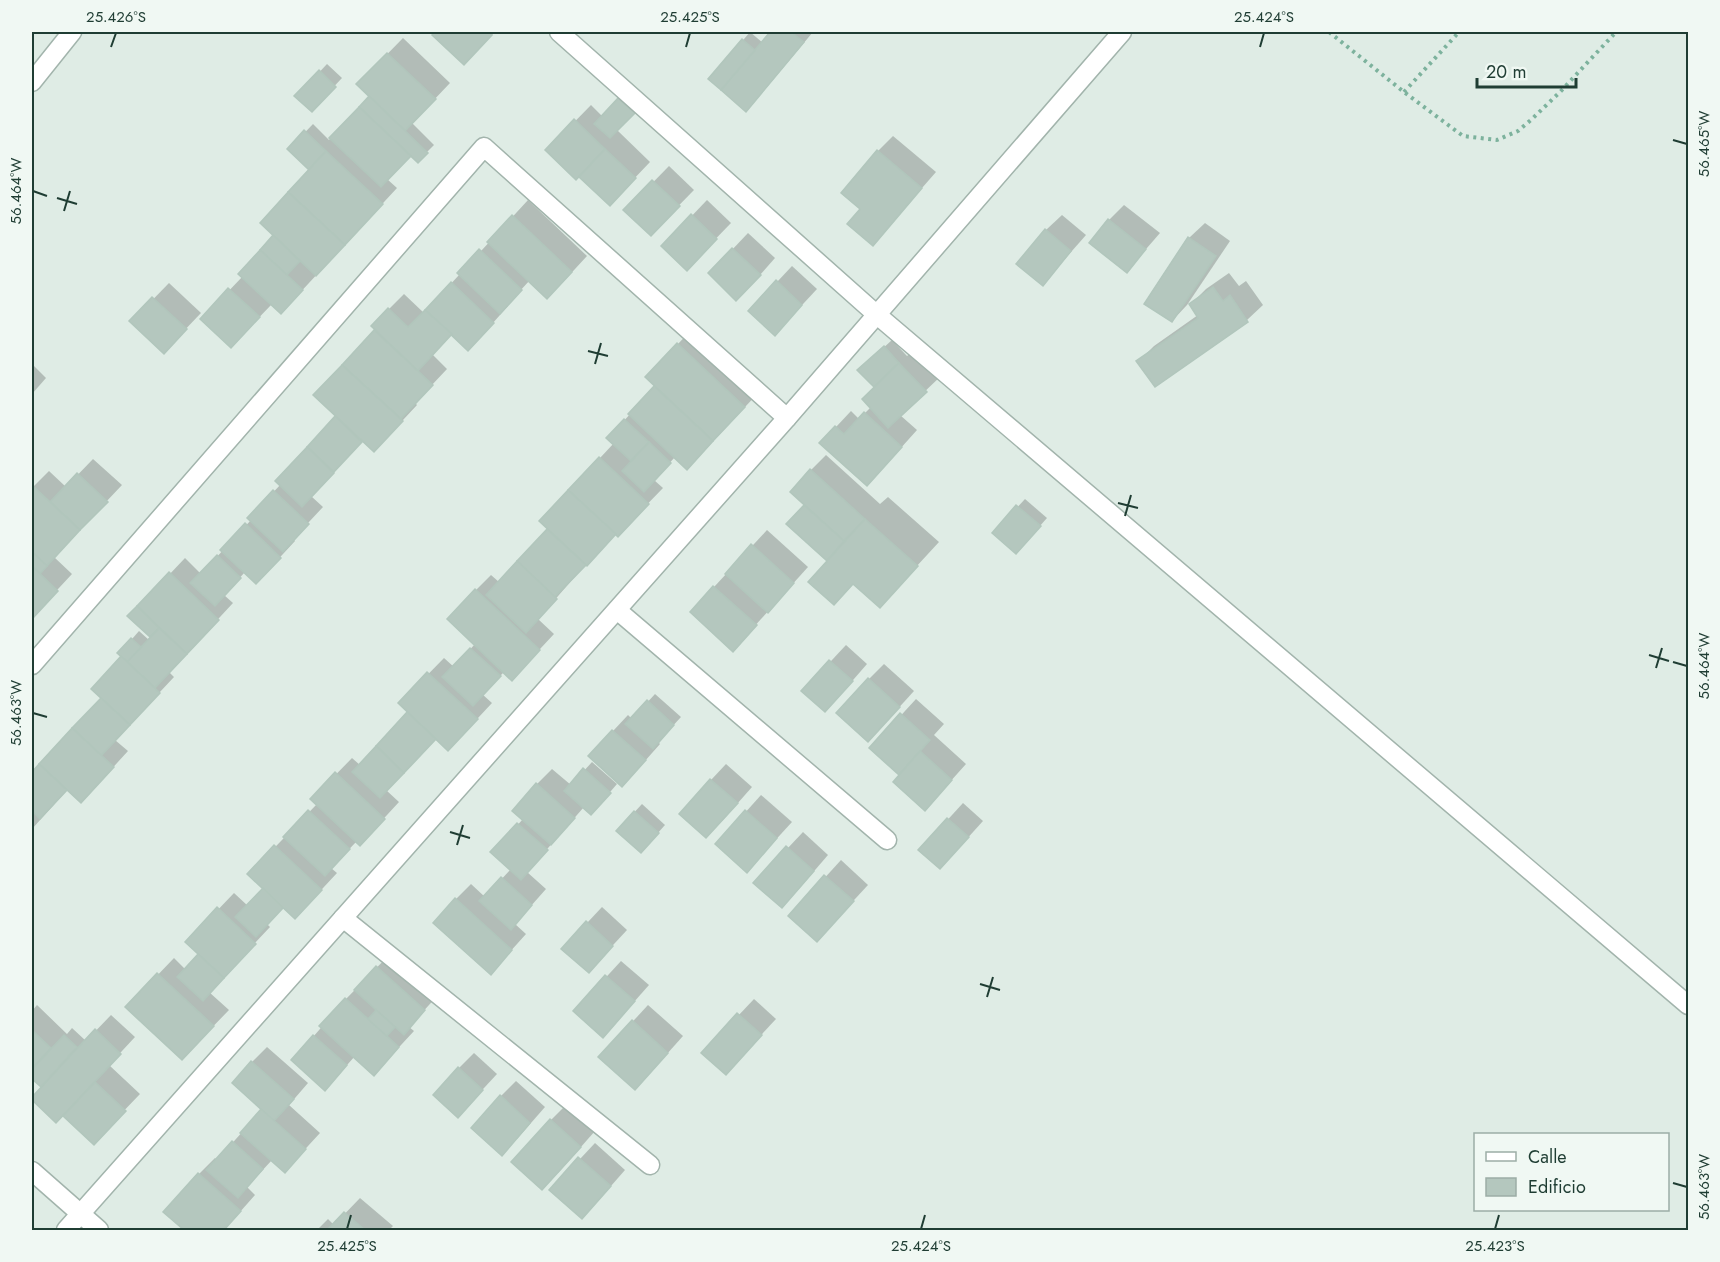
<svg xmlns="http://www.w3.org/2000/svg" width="1720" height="1262" font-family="Jost,sans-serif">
	<rect width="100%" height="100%" fill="#dfece5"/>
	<g fill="#0003">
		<polygon points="437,32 495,32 464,63 434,35"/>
		<polygon points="750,32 763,43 772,32 813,32 761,94 746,110 710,79"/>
		<polygon points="403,38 450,83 412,123 434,145 418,161 411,154 387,179 397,188 296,297 272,304 246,331 202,319 243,276 240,274 276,235 311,170 289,149 313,124 329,140 370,96 358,84"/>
		<polygon points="327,64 342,78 312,110 297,96"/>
		<polygon points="627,91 641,104 617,130 650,162 610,204 579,174 547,150 591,105 603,117"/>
		<polygon points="893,136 936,172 873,244 862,208 878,151"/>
		<polygon points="669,166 694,190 651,234 626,210"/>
		<polygon points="528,200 587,256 563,282 530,280 507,305 508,306 484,333 452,333 432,354 447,369 415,403 417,405 389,435 363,440 311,496 323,507 293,539 295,541 271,567 245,572 224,595 233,603 169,672 174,677 115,740 128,751 96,786 68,789 32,829 32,775 103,698 132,639 139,631 149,640 165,624 163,622 150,635 130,616 185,558 201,574 251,520 249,518 281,484 277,481 337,416 315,395 377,330 373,326 389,309 404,294 424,313"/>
		<polygon points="707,200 731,223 702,253 663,246"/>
		<polygon points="1124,205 1160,233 1127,271 1109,220"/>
		<polygon points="1062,215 1086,235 1043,284 1046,230"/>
		<polygon points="1205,223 1230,241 1187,305 1172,321 1189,238"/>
		<polygon points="748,233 775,258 752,284 710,273"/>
		<polygon points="792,266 817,289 790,318 777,282"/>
		<polygon points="1229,273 1239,286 1246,281 1263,305 1247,320 1155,385 1138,362 1154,346 1198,315 1191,304 1206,289"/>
		<polygon points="169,283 201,313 179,336 132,321"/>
		<polygon points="693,328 760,391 702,453 675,457 654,480 663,488 633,519 617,533 586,564 538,619 554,634 527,663 504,672 482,694 492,703 464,733 436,737 386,790 399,802 375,828 357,841 331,868 337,873 310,902 284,906 267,924 270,927 209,992 229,1010 197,1043 127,1007 174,958 186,970 200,954 187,942 234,893 248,906 265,888 249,874 317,804 312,799 352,758 360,765 409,712 400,703 444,658 454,667 475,644 476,590 491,575 499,582 549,529 600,458 614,443 608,438 656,386 647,377"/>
		<polygon points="892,340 907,356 916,349 941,376 900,415 917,430 882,469 821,443 851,411 859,419 871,407 876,387 859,370"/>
		<polygon points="32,364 46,378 32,394"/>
		<polygon points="826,455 880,504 888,497 939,542 880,606 854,583 834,603 835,554 788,524 806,505 811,470"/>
		<polygon points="93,459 122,485 54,557 72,574 32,617 32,488 49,471 66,487"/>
		<polygon points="1025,499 1047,518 1023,545 994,533"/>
		<polygon points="767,530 808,567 733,650 714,587"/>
		<polygon points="846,645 867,664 840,695 803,691"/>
		<polygon points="884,664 914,691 884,724 869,679"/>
		<polygon points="655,694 681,717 658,742 660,744 637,770 613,731 628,715 632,719"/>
		<polygon points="916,699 944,724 934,735 966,764 940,793 901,774 871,748"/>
		<polygon points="592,762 617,784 598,806 584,807 527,872 546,889 515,924 526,934 491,973 456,899 471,884 485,897 511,869 493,852 523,819 537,784 552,769 571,785"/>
		<polygon points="726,764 752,787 722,821 711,780"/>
		<polygon points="761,795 792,822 747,871 717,844"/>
		<polygon points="963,803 983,821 955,852 920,850"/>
		<polygon points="642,804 665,825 648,844 618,830"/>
		<polygon points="803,832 828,855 797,891 755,883"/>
		<polygon points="841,860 868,885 817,940 790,916"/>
		<polygon points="602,907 627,930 589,971 587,923"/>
		<polygon points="392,952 439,994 409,1027 414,1031 389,1058 374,1073 355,1056 340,1073 293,1060 346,999"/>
		<polygon points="621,961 649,985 618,1020 575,1011"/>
		<polygon points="754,999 776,1019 726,1073 703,1053"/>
		<polygon points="37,1005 67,1034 72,1028 86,1041 111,1015 135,1037 109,1065 140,1094 93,1143 63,1114 43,1087 32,1076 32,1011"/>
		<polygon points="648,1005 683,1036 650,1073 600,1057"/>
		<polygon points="267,1047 308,1083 289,1105 320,1133 285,1171 272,1160 247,1187 255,1195 224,1230 186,1230 165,1212 199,1174 215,1158 217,1160 263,1109 252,1062"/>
		<polygon points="474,1053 497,1074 458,1116 459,1068"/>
		<polygon points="516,1081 545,1107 517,1139 501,1096"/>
		<polygon points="566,1105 595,1131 558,1173 551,1120"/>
		<polygon points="595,1143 625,1170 597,1202 551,1190"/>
		<polygon points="360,1198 393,1226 389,1230 317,1230 328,1219 334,1225"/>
	</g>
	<g fill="#b4c7be" stroke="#b1c6bc" stroke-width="1.5">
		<polygon points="435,32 488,32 492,35 464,65 432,35"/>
		<polygon points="770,32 791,32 804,42 746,112 721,90"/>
		<polygon points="742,39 755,50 721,90 708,79"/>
		<polygon points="387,53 436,99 405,131 356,84"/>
		<polygon points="319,70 336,87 312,112 294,96"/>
		<polygon points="369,96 428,153 418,163 359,107"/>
		<polygon points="618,98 635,113 610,138 594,124"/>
		<polygon points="359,107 411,156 381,187 329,138"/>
		<polygon points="574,119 605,149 576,180 545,150"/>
		<polygon points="304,130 326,151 309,170 287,149"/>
		<polygon points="605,149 636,178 610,206 579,177"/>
		<polygon points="877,150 922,188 873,246 847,224 860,209 841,193"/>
		<polygon points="326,151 383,204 345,245 288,192"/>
		<polygon points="652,180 680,206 651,236 623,210"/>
		<polygon points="288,192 345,245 316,276 260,223"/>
		<polygon points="691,214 717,239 687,271 661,246"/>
		<polygon points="512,215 572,272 547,299 487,242"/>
		<polygon points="1108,219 1146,249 1127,273 1089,243"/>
		<polygon points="1045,229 1071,251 1043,286 1016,264"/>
		<polygon points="273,235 300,261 287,275 260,250"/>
		<polygon points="1188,237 1216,256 1172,322 1144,304"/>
		<polygon points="732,248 761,275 736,301 708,273"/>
		<polygon points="479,249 522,290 500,314 457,273"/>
		<polygon points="260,250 303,290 281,314 238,274"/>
		<polygon points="776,280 802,305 775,336 748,311"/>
		<polygon points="451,282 494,323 468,351 425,310"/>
		<polygon points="1213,287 1223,301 1230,295 1248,322 1155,387 1136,361 1198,318 1189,304"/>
		<polygon points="228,288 260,317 231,348 200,319"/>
		<polygon points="152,297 187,329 164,354 129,321"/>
		<polygon points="388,308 408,327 425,310 452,334 418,371 371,326"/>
		<polygon points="374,330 433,385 401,419 342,365"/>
		<polygon points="677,343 745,407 713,441 645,377"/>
		<polygon points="884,346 899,363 874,387 857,370"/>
		<polygon points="899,363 927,392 888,428 862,399"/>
		<polygon points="342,365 403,421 374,452 313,395"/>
		<polygon points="654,386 713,441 687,470 628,414"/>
		<polygon points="864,412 902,447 867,486 819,443 835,426 844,434"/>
		<polygon points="335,416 362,442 334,472 307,447"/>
		<polygon points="624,419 649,442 631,461 606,438"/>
		<polygon points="649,442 671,463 644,492 622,471"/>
		<polygon points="307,447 334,473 302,507 275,481"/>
		<polygon points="599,457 649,504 618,537 568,490"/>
		<polygon points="810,469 865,519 844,541 790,492"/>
		<polygon points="77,473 108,502 80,530 50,502"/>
		<polygon points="32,485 80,530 47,566 32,552"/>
		<polygon points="273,490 309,524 283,552 247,518"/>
		<polygon points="568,490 616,534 587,566 539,521"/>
		<polygon points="804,505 844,541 827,561 786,524"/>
		<polygon points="1016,505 1041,526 1016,554 992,533"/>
		<polygon points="865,519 918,566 880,608 853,584 834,605 808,582"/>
		<polygon points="245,523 281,558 256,584 220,550"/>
		<polygon points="547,529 586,565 555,597 517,561"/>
		<polygon points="751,544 794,583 768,613 725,574"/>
		<polygon points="32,552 47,566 40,574 32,566"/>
		<polygon points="217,555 241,578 215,606 190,583"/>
		<polygon points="517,561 557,599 526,633 486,595"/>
		<polygon points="32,566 58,591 32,619"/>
		<polygon points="169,572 219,620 187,654 137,606"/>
		<polygon points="713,586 757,625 733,652 690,612"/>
		<polygon points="475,589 540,650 512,681 447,619"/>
		<polygon points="137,606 159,628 150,637 127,616"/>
		<polygon points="159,628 187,654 155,688 127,662"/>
		<polygon points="131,638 141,647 127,662 117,653"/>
		<polygon points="470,648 501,676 473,706 442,677"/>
		<polygon points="121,656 160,693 130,725 91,689"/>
		<polygon points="829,660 853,681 825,712 801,691"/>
		<polygon points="427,672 478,719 448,751 398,703"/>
		<polygon points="868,678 900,707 868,742 836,713"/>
		<polygon points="101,698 130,725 101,756 72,728"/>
		<polygon points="647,700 674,725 653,749 625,724"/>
		<polygon points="407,712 436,739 404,773 376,746"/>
		<polygon points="900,713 930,740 899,775 869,748"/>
		<polygon points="72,728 114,767 81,803 39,764"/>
		<polygon points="612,730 646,760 622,787 588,756"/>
		<polygon points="376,746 404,773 380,798 352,772"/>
		<polygon points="920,751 952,780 925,811 893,782"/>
		<polygon points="39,764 67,790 40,819 32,811 32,772"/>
		<polygon points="583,768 611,793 591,815 564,791"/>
		<polygon points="335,772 385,819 360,846 310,799"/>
		<polygon points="710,779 738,803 706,838 679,814"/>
		<polygon points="536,783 575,818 551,845 512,811"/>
		<polygon points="308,810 350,849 325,876 283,837"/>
		<polygon points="745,810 777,838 747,873 715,844"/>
		<polygon points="634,811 659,833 641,853 616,831"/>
		<polygon points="947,818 969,837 940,869 918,850"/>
		<polygon points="517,823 548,850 521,880 490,852"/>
		<polygon points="274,845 322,890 295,919 247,874"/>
		<polygon points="786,846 814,871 782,908 753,883"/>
		<polygon points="824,875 854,901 817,942 788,916"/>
		<polygon points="501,877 532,905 511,930 479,901"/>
		<polygon points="263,888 283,908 256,937 235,917"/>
		<polygon points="455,898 512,950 491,975 433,923"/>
		<polygon points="217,907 256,944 224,978 185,942"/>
		<polygon points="586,921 613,946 589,973 561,949"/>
		<polygon points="198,954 224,978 203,1001 177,977"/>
		<polygon points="376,966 425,1010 404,1035 354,990"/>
		<polygon points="157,973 214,1026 182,1060 125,1007"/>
		<polygon points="605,975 635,1001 603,1038 573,1011"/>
		<polygon points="345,998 399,1047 374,1076 319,1026"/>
		<polygon points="376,1010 395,1027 387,1036 368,1019"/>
		<polygon points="737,1013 762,1035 726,1075 701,1053"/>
		<polygon points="632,1020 668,1053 635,1090 598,1057"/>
		<polygon points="95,1029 121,1054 56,1123 32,1100 32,1097"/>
		<polygon points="32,1030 51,1048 32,1069"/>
		<polygon points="64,1035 77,1047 41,1087 32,1079 32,1069"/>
		<polygon points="313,1035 347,1065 325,1091 291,1060"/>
		<polygon points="251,1061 294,1099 274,1121 232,1083"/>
		<polygon points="458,1067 483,1090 458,1118 433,1095"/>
		<polygon points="95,1082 126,1111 94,1145 63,1116"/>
		<polygon points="500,1095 530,1123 502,1156 471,1128"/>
		<polygon points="261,1109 306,1149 285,1173 240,1133"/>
		<polygon points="550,1119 581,1147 542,1190 511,1162"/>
		<polygon points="232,1141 263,1169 238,1198 206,1170"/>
		<polygon points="578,1157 611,1186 582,1219 549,1190"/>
		<polygon points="198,1173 241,1211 224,1230 184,1230 163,1212"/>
		<polygon points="344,1212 365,1230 327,1230"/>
	</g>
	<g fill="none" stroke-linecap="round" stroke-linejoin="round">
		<g stroke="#a2b4ac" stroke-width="21">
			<g id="street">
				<polyline points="559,32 876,314 1688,1005"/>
				<polyline points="32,82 72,32"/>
				<polyline points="617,610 887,840"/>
				<polyline points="32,665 484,147 787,418"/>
				<polyline points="343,918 650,1165"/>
				<polyline points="32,1171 99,1230"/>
				<polyline points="66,1230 787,418 1122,32"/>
			</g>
		</g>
		<g stroke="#7db29d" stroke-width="4" stroke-dasharray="3 4.5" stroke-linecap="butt">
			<polyline points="1329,32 1404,92 1463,136 1497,140 1518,131 1532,119 1560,92 1616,32"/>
			<polyline points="1404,92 1459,32"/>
		</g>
		<use href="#street" stroke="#fff" stroke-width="18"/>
	</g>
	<path fill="none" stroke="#1f3d33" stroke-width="2" d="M111 47 116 33M686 47 690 33M1260 47 1264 33M1673 140 1687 144M33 191 47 196M57 198 77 204M64 211 70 191M588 351 608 356M595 364 601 343M1118 503 1138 508M1125 516 1131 495M1649 655 1669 661M1673 662 1687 666M1656 668 1662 648M33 713 47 717M450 832 470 838M457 845 463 825M980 984 1000 990M987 997 993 977M1673 1183 1687 1187M347 1229 351 1215M921 1229 925 1215M1495 1229 1499 1215"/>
	<rect width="1720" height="1262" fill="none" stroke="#f0f8f3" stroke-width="66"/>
	<rect x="1474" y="1133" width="195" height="78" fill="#f0f8f3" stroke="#9cada6" stroke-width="1.5"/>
	<rect x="1486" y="1152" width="30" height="9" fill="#ffffff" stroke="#9cada6" stroke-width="1.5"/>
	<text x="1528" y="1163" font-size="18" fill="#1f3d33">Calle</text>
	<rect x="1486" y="1178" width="30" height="18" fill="#b4c7be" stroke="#9cada6" stroke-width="1.5"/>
	<text x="1528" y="1193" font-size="18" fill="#1f3d33">Edificio</text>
	<path d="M1477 78v9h99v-9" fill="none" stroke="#1f3d33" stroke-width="3"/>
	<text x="1486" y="78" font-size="18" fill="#1f3d33" stroke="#f0f8f3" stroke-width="4.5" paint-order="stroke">20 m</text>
	<rect x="33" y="33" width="1654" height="1196" fill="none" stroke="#1f3d33" stroke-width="2"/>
	<g font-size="15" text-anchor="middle" fill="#1f3d33">
		<text x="116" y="22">25.426°S</text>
		<text x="690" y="22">25.425°S</text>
		<text x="1264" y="22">25.424°S</text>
		<text transform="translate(1704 144) rotate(-90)" y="5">56.465°W</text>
		<text transform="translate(16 191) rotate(-90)" y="5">56.464°W</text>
		<text transform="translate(1704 666) rotate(-90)" y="5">56.464°W</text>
		<text transform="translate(16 713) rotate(-90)" y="5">56.463°W</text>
		<text transform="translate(1704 1187) rotate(-90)" y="5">56.463°W</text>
		<text x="347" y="1251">25.425°S</text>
		<text x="921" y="1251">25.424°S</text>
		<text x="1495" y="1251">25.423°S</text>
	</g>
</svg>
